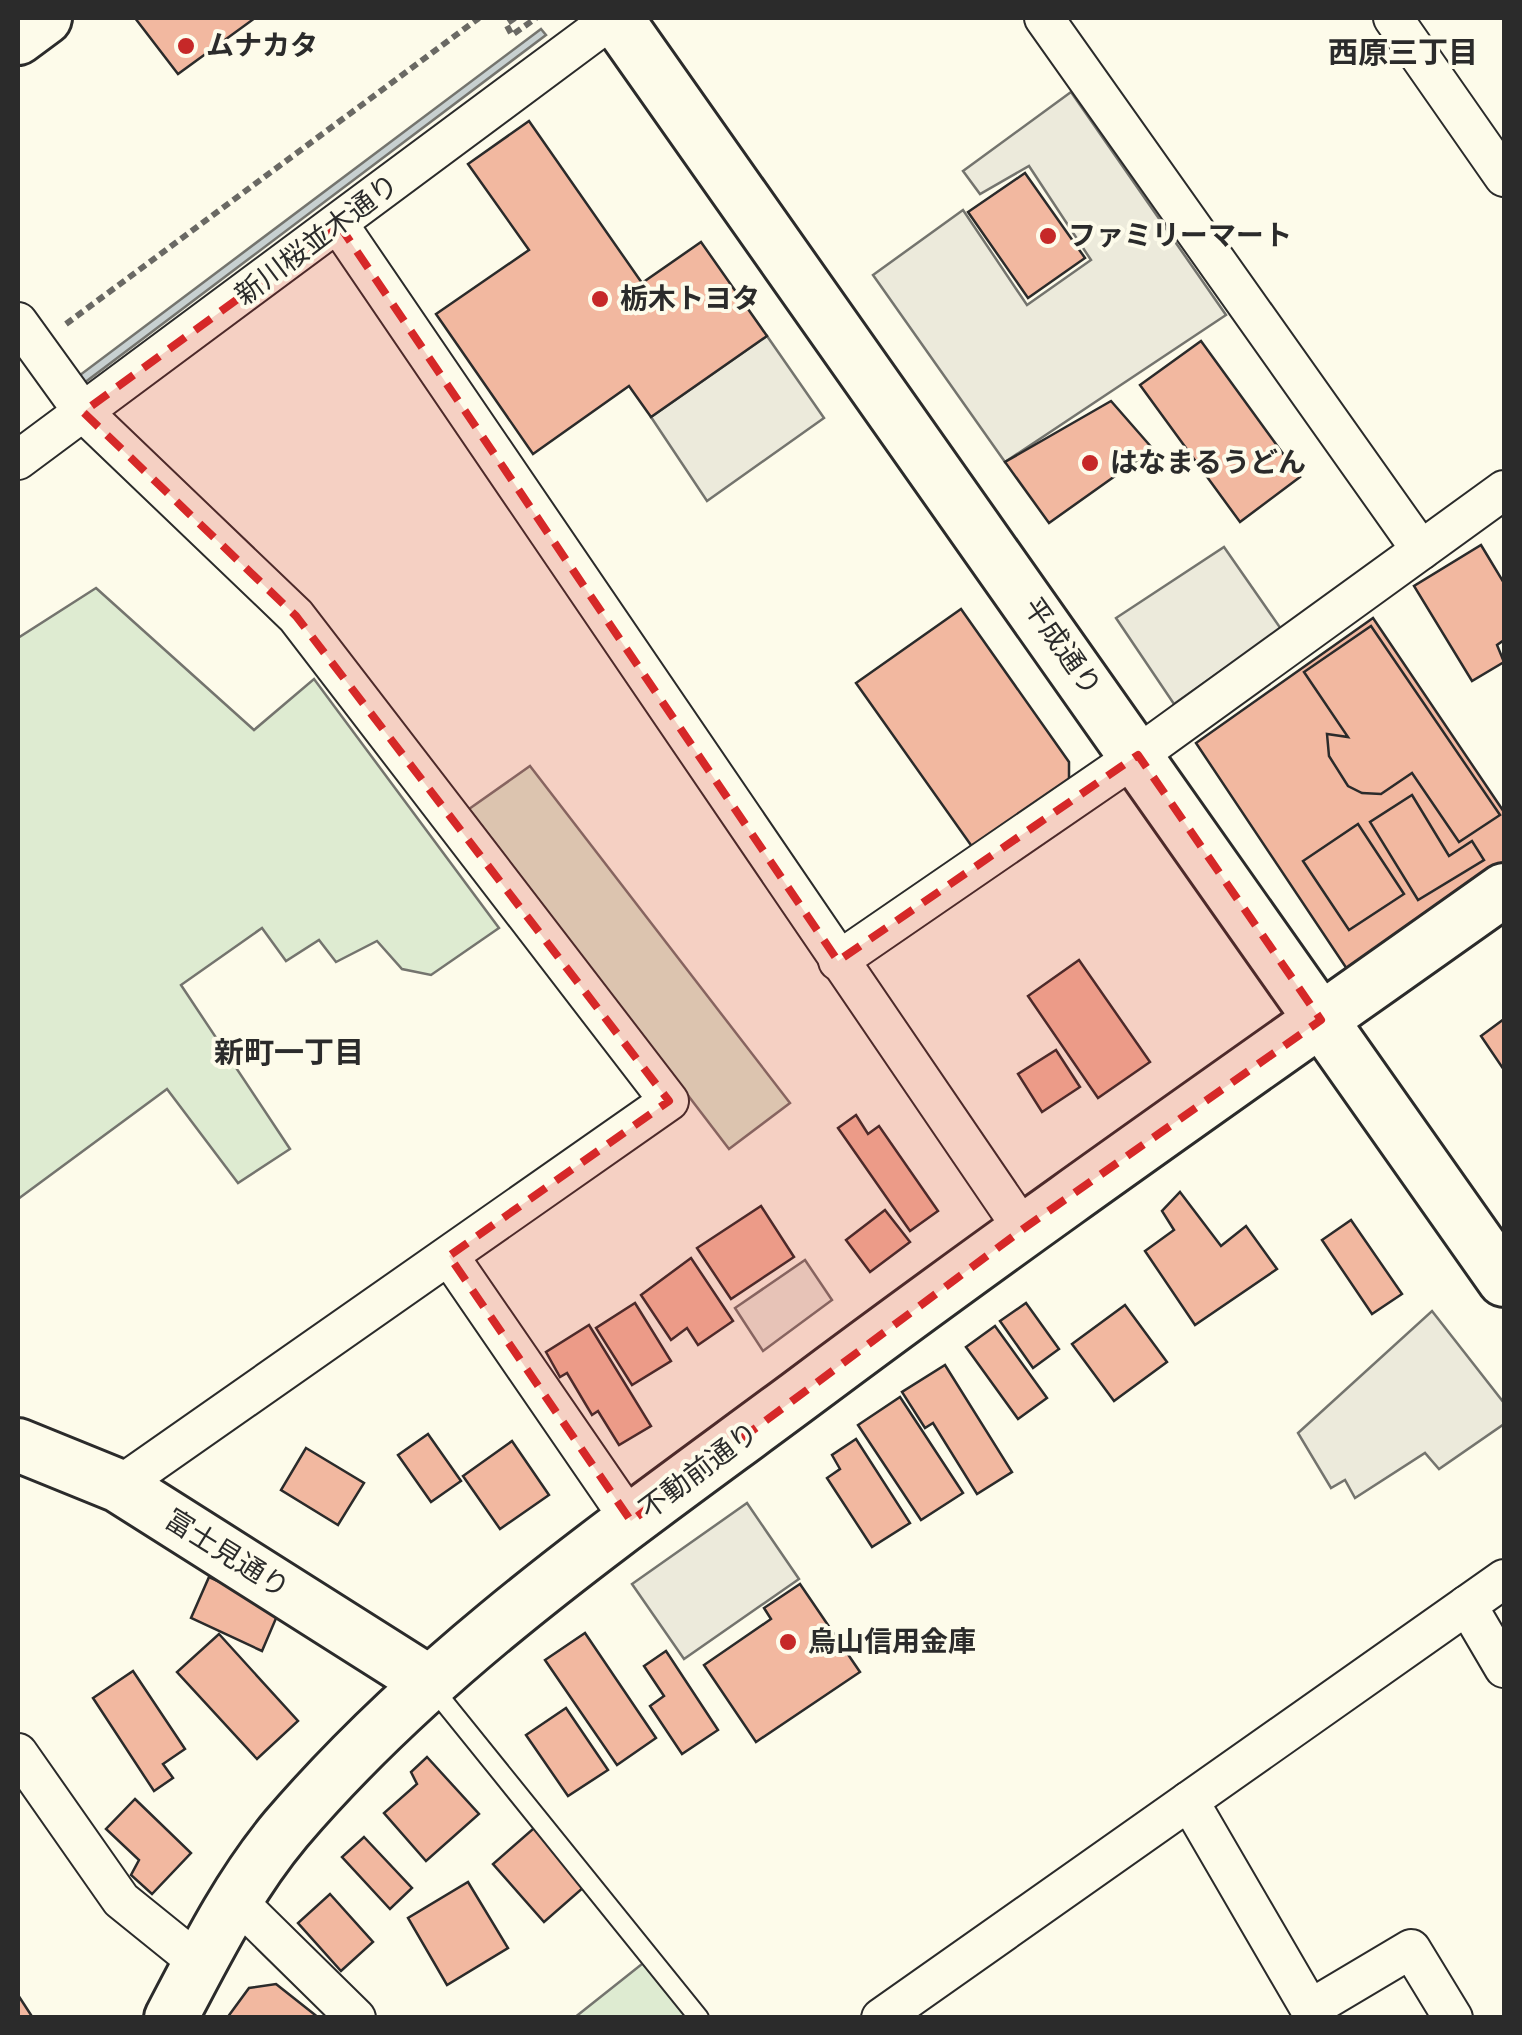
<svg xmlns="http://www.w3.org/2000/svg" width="1522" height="2035" font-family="'Nunito Sans','Noto Sans JP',sans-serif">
	<rect width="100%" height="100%" fill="#fdfbea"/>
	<g fill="#deebd1" stroke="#74746e" stroke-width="2.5">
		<polygon points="96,588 254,730 314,679 499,928 431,975 402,969 377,941 336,962 319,940 286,961 262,928 181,985 290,1149 238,1183 167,1089 18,1199 18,638"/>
		<polygon points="530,766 790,1103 729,1149 469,809"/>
		<polygon points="647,1960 689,2018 574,2018"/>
	</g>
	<g fill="#eceadb" stroke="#74746e" stroke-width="2.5">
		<polygon points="1071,92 1226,315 1005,462 873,275 963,210 1027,305 1091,260 1029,166 980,194 963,171"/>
		<polygon points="767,336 824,418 707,501 651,417"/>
		<polygon points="1224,547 1281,629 1174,704 1116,618"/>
		<polygon points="805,1260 832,1300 763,1351 735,1308"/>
		<polygon points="1432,1311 1504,1403 1504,1424 1439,1469 1425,1453 1355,1498 1345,1480 1331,1488 1298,1433"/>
		<polygon points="747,1503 799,1579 684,1659 632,1584"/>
	</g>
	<polygon fill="#c7d0d0" stroke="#74746e" stroke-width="2.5" points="541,29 546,35 84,383 80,375"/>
	<g fill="#f2b8a0" stroke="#2b2b2b" stroke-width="2.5">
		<polygon points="135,18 255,18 178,74"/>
		<polygon points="529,121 642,283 701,242 767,336 651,417 629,386 533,454 436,314 529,250 468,164"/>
		<polygon points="1025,173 1085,258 1028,298 968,212"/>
		<polygon points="1201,341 1300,477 1240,522 1140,385"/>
		<polygon points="1111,401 1153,449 1049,523 1005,462"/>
		<polygon points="1481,545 1504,583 1504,640 1497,645 1504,662 1472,681 1414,586"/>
		<polygon points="961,609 1069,762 1069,781 973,848 856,683"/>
		<polygon points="1373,618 1504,812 1504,869 1347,969 1196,743"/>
		<polygon points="1371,626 1500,815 1459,842 1412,773 1381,794 1362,793 1348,786 1329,756 1327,734 1348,737 1304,672"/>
		<polygon points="1412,795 1449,856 1472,841 1484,860 1418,900 1370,822"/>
		<polygon points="1358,824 1404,894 1349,930 1303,861"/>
		<polygon points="1079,960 1150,1062 1098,1098 1028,996"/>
		<polygon points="1504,1019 1504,1070 1481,1036"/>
		<polygon points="1056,1050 1080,1087 1042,1112 1018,1074"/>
		<polygon points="856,1115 868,1134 879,1126 938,1211 910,1231 838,1128"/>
		<polygon points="1180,1192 1221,1246 1246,1226 1277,1269 1195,1325 1145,1251 1174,1230 1162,1211"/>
		<polygon points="761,1206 794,1257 731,1299 697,1248"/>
		<polygon points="885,1210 910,1242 870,1272 846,1240"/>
		<polygon points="1351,1220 1402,1294 1372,1314 1322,1240"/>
		<polygon points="691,1258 733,1321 698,1345 687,1328 671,1340 641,1295"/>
		<polygon points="635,1303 671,1361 632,1385 596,1328"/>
		<polygon points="1026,1303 1059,1349 1033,1368 1000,1321"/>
		<polygon points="1125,1305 1167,1362 1114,1401 1072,1344"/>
		<polygon points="589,1325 651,1426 619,1445 598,1411 592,1415 567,1373 560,1377 546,1352"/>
		<polygon points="995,1326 1047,1398 1018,1419 966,1347"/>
		<polygon points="945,1365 1012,1472 977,1494 933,1423 925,1428 902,1392"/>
		<polygon points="900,1397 963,1493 921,1520 858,1425"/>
		<polygon points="428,1434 461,1481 431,1502 398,1455"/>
		<polygon points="856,1439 910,1523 872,1547 827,1478 840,1469 832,1455"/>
		<polygon points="512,1441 549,1495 500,1529 463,1476"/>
		<polygon points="306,1448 364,1483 338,1525 281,1490"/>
		<polygon points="209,1577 280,1609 262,1651 191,1618"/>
		<polygon points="800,1584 860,1672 756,1742 704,1665 771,1619 764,1608"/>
		<polygon points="585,1633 656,1738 617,1765 545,1660"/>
		<polygon points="219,1634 298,1721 257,1759 177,1672"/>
		<polygon points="666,1651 718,1730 682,1754 650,1706 664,1696 644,1666"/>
		<polygon points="133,1671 185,1749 163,1764 173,1778 154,1791 93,1698"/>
		<polygon points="566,1708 608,1770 568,1796 526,1735"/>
		<polygon points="427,1757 479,1814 426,1861 384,1813 417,1784 411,1772"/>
		<polygon points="135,1799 191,1853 152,1894 131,1875 139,1860 106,1829"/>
		<polygon points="541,1822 592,1880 544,1922 493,1864"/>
		<polygon points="364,1837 412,1888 390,1909 342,1857"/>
		<polygon points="468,1882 508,1948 447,1985 408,1918"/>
		<polygon points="330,1894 373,1942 341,1971 298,1923"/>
		<polygon points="276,1984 319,2018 227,2018 249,1988"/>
		<polygon points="18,1995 33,2018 18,2018"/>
	</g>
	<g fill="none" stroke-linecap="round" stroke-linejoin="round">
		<g stroke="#2b2b2b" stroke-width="22">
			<polyline id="lane" points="431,1686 699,2018"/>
		</g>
		<g stroke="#2b2b2b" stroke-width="42">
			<g id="street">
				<polyline points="1044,18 1421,550"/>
				<polyline points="1393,18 1504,177"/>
				<polyline points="339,225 1023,1229"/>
				<polyline points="18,322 83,412 296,616 669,1101 119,1486"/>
				<polyline points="18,460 613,18"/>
				<polyline points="838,961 1138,755 1504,490"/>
				<polyline points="449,1256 631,1521"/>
				<polyline points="1467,1605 1504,1668"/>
				<polyline points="18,1753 121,1900 199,1963"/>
				<polyline points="1189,1801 1310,2009 1411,1949 1453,2018"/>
				<polyline points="236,1900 356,2018"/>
				<polyline points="881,2018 1504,1579"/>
			</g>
		</g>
		<g stroke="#2b2b2b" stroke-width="58">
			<g id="secondary">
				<polyline points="616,18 1504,1280"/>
				<polyline points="18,38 45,18"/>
				<polyline points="18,1445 119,1486 427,1681"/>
				<path d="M171 2018C205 1953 239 1885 286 1829 432 1658 620 1529 799 1396 1031 1222 1269 1057 1504 890"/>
			</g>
		</g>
		<g stroke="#6a6964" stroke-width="6" stroke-dasharray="8 5" stroke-linecap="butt">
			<polyline points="515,18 506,24 512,35 536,18"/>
			<polyline points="66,324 479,18"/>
		</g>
		<use href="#lane" stroke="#fdfbea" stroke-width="18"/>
		<use href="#street" stroke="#fdfbea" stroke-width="38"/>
		<use href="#secondary" stroke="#fdfbea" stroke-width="52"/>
	</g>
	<path fill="#d62828" fill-opacity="0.2" stroke="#d62828" stroke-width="8" stroke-dasharray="20 12" stroke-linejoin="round" d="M339 225 838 961 1138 755 1321 1020 1023 1229 631 1521 449 1256 669 1101 296 616 83 412Z"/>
	<g fill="#c62828" stroke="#fdfbea" stroke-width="4">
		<circle cx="186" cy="46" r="10"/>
		<circle cx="1048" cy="236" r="10"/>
		<circle cx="600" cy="299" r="10"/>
		<circle cx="1090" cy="463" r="10"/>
		<circle cx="788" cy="1642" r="10"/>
	</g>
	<g text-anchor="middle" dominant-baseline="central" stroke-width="8" stroke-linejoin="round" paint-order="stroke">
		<g font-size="28" font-weight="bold" fill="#2b2b2b" stroke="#fdfbea" text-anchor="start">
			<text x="206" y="46">ムナカタ</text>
			<text x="1068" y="236">ファミリーマート</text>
			<text x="620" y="299">栃木トヨタ</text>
			<text x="1110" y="463">はなまるうどん</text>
			<text x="808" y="1642">烏山信用金庫</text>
		</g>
		<g font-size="28" fill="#2b2b2b" stroke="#fdfbea">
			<text transform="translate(317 240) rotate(-37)">新川桜並木通り</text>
			<text transform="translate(1062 647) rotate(55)">平成通り</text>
			<text transform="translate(699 1471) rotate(-37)">不動前通り</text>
			<text transform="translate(227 1554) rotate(32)">富士見通り</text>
		</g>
		<g font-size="30" font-weight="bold" fill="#2b2b2b" stroke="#fdfbea">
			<text x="1403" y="53">西原三丁目</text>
			<text x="289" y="1053">新町一丁目</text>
		</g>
	</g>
	<rect width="1522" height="2035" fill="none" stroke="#2b2b2b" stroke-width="40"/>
</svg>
